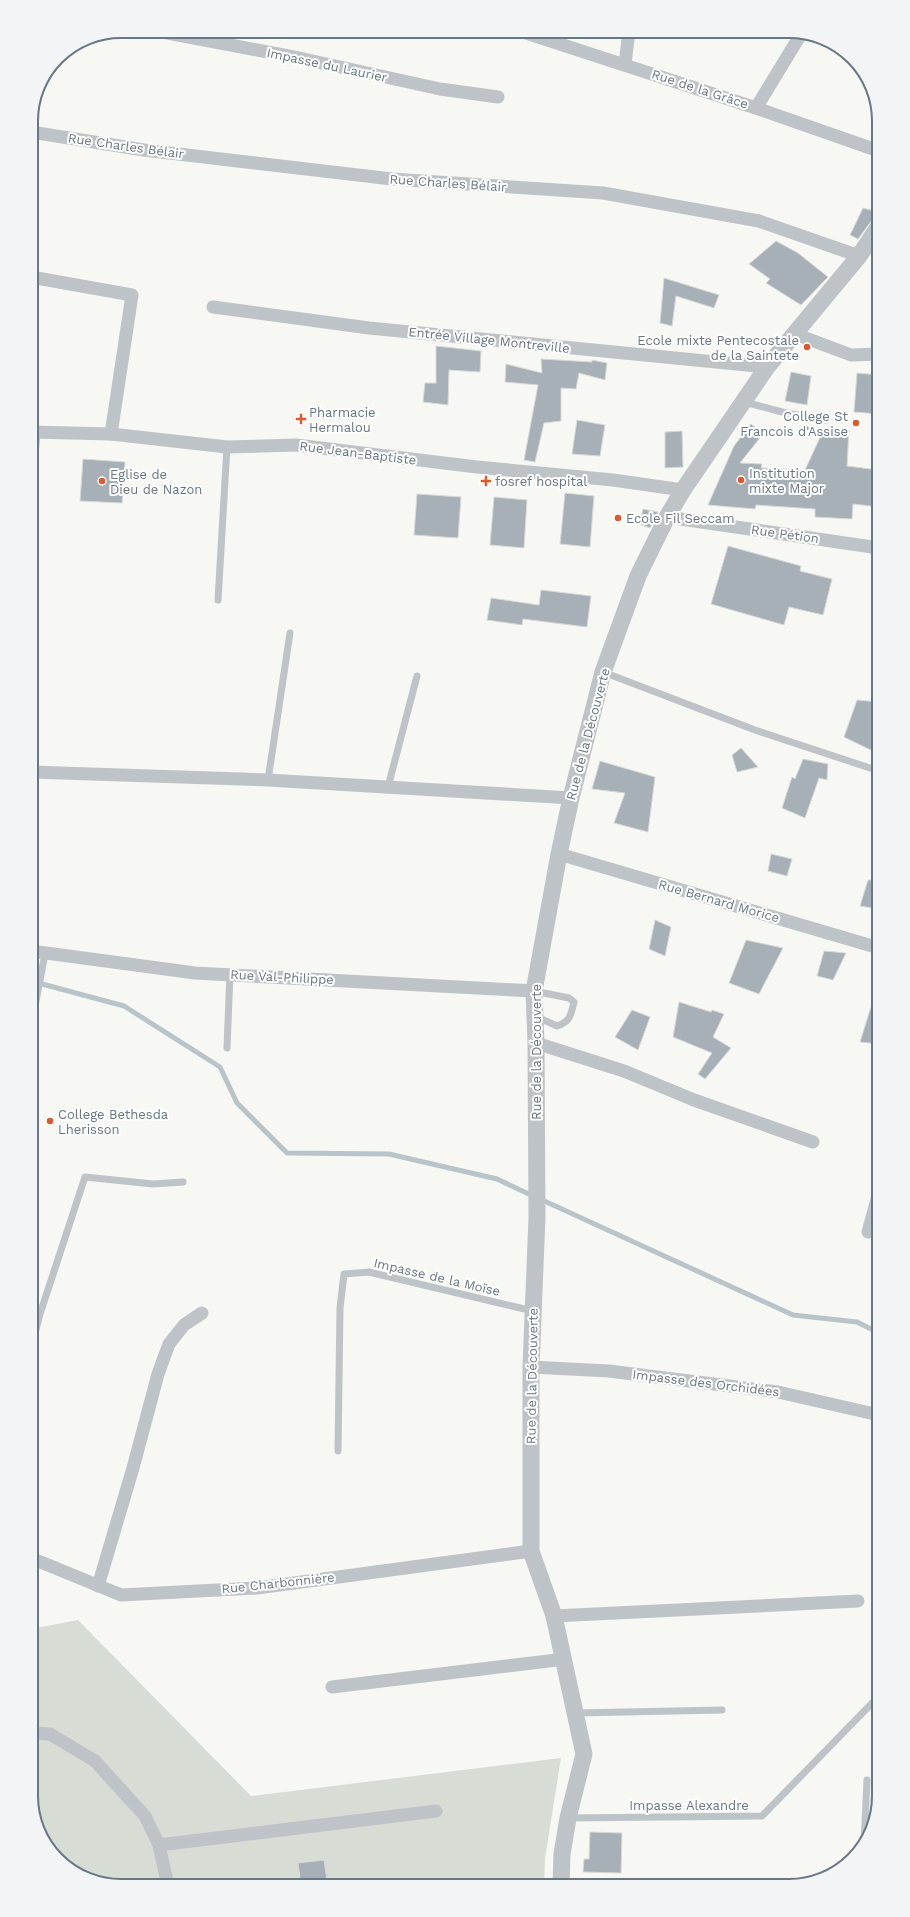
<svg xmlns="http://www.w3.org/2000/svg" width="910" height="1917" font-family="'Work Sans',sans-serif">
	<rect width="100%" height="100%" fill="#f7f7f4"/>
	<polygon fill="#d7dcd4" points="78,1620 251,1796 561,1758 545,1858 544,1886 116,1886 67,1867 38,1830 31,1796 31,1629"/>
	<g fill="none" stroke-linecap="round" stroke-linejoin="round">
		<g stroke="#b9c4c9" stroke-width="5">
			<polyline points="31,981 124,1006 220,1067 237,1103 287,1153 389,1154 497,1179 533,1196"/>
			<polyline points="540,1199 793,1315 857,1322 879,1333"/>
		</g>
	</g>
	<g fill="#a7b0b6" stroke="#d9d9d7">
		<polygon points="863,208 878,212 858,239 850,235"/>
		<polygon points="776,241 798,253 828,277 801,305 766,283 770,279 749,264"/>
		<polygon points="664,278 719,295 714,308 676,296 672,326 660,323"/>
		<polygon points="436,346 481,351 480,372 449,370 448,405 423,402 425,383 436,383"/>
		<polygon points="541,359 592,362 592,360 607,363 605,380 579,373 576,389 561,388 561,421 544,423 535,462 524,460 538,385 505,382 506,364 542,373"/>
		<polygon points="791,372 811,376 807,405 785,401"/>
		<polygon points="857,373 879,375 879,414 854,412"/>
		<polygon points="577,420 605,425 600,456 572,454"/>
		<polygon points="751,424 763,434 740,463 762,464 761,468 805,470 823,431 849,430 847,466 879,470 879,507 853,504 852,519 815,517 815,509 756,505 755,509 708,505 734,446"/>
		<polygon points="682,431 683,467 665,468 665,432"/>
		<polygon points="83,459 125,462 122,503 80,501"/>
		<polygon points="565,493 594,496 590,547 560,544"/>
		<polygon points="417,494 461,497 458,538 414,535"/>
		<polygon points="494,497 527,500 524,548 490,545"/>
		<polygon points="643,509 658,512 650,528 640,524"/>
		<polygon points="728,546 801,566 800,571 832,579 823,615 789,607 784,625 711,604"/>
		<polygon points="541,590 591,596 587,627 523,619 522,625 487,620 491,598 539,605"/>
		<polygon points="857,700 879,702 879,746 874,745 873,751 844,737"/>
		<polygon points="741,748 758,767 737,772 732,755"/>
		<polygon points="803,759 828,764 827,780 819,778 805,818 782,808 792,777 795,779"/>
		<polygon points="600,761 655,777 648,832 614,823 625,793 592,789"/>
		<polygon points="771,854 792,859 787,876 768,871"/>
		<polygon points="868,880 879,880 879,909 860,906"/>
		<polygon points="655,920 671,927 665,956 649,949"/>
		<polygon points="746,940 783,948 759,994 729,983"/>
		<polygon points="824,951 846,953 833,980 817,976"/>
		<polygon points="876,991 879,991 879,1044 860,1042"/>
		<polygon points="679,1002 711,1012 712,1010 724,1014 713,1037 731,1048 705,1079 698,1074 712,1053 673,1037"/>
		<polygon points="632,1010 650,1017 638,1050 615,1037"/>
		<polygon points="590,1832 622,1833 621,1873 583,1872 584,1859 589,1859"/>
		<polygon points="324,1860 328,1886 301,1886 298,1863"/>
	</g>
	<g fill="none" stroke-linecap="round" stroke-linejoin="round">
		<g stroke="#bec3c7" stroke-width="7">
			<polyline points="744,402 786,413 826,420"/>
			<polyline points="218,600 227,447"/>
			<polyline points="603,672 755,730 879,771"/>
			<polyline points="268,780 290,633"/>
			<polyline points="388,787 417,676"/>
			<path d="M534 991 569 998 574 1002C571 1015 570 1022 557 1026L535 1016"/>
			<polyline points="31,1027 45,954"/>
			<polyline points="227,1048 230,973"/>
			<polyline points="31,1349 40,1314 85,1177 153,1184 183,1182"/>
			<polyline points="338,1451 340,1308 344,1274 369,1272 533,1311"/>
			<polyline points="576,1713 722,1710"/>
			<polyline points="569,1818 762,1816 879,1696"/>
			<polyline points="864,1845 867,1780"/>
		</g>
		<g stroke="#bec3c7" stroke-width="13">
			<polyline points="157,31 299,58 440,89 498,97"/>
			<polyline points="520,31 756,108 879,151"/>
			<polyline points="625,64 629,31"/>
			<polyline points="756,108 801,34"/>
			<polyline points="31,132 144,150 392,179 603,193 759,221 859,256"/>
			<polyline points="31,277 132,295 111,434"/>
			<polyline points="213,307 369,328 767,367"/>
			<polyline points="795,334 851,355 879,354"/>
			<polyline points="31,432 111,434 227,447 296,445 477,467 613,480 683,490"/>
			<polyline points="31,466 34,432"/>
			<polyline points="667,517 879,548"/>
			<polyline points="31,772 268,780 571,798"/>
			<polyline points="559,854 879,948"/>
			<polyline points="31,951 195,973 534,991"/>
			<polyline points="536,1043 624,1071 694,1100 813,1142"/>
			<polyline points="868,1232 879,1192"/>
			<polyline points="531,1367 609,1371 778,1392 879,1415"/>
			<polyline points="31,1558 121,1595 257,1588 531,1551"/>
			<polyline points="98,1586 133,1468 158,1374 169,1344 184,1325 202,1313"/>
			<polyline points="554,1616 858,1601"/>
			<polyline points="332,1687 565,1659"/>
			<polyline points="31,1733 50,1734 95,1761 145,1816 159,1845 168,1886"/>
			<polyline points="159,1845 436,1811"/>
		</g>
		<polyline stroke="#bec3c7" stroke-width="17" points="561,1886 562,1854 568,1818 584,1754 554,1616 531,1551 531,1367 537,1217 536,1043 534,991 559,854 571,798 603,672 638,576 667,517 683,490 767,367 859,256 879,226"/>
	</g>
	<g fill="#de592d" stroke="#fff" stroke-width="1.5">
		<circle cx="807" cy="347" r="4"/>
		<path d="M299 413h4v4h4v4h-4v4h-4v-4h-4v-4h4z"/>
		<circle cx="856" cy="423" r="4"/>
		<circle cx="741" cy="480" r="4"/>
		<circle cx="102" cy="481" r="4"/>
		<path d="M484 475h4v4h4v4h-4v4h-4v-4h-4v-4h4z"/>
		<circle cx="618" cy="518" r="4"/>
		<circle cx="50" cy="1121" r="4"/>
	</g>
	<g text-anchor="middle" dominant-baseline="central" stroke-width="4" stroke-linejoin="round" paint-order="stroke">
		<g font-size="13" fill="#677785" stroke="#fff">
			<text transform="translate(327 65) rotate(12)">Impasse du Laurier</text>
			<text transform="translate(700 89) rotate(18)">Rue de la Grâce</text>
			<text transform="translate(126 146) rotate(8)">Rue Charles Bélair</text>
			<text transform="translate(448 183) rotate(4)">Rue Charles Bélair</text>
			<text transform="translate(489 340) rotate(6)">Entrée Village Montreville</text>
			<text transform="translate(358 453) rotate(7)">Rue Jean-Baptiste</text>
			<text transform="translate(785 534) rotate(8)">Rue Pétion</text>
			<text transform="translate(588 734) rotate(-75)">Rue de la Découverte</text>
			<text transform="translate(719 901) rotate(16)">Rue Bernard Morice</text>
			<text transform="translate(282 977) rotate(3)">Rue Val-Philippe</text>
			<text transform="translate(536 1052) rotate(-90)">Rue de la Découverte</text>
			<text transform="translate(437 1277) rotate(13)">Impasse de la Moïse</text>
			<text transform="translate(532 1376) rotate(-89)">Rue de la Découverte</text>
			<text transform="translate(706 1383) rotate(7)">Impasse des Orchidées</text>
			<text transform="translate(278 1583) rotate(-6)">Rue Charbonnière</text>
			<text x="689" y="1805">Impasse Alexandre</text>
		</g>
		<g font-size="13" fill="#677785" stroke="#fff" text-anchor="start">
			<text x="799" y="340" text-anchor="end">Ecole mixte Pentecostale<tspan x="799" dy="15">de la Saintete</tspan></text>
			<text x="309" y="412">Pharmacie<tspan x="309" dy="15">Hermalou</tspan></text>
			<text x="848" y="416" text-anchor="end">College St<tspan x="848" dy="15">Francois d'Assise</tspan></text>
			<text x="749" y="473">Institution<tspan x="749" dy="15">mixte Major</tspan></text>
			<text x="110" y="474">Eglise de<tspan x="110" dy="15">Dieu de Nazon</tspan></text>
			<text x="495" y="481">fosref hospital</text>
			<text x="626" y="518">Ecole Fil Seccam</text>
			<text x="58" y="1114">College Bethesda<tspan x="58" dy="15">Lherisson</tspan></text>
		</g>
	</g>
	<path d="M0 0H910V1917H0ZM121 38H789A83 83 0 0 1 872 121V1796A83 83 0 0 1 789 1879H121A83 83 0 0 1 38 1796V121A83 83 0 0 1 121 38Z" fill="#f3f4f5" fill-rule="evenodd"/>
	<path fill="none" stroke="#677785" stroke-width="2" d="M121 38H789A83 83 0 0 1 872 121V1796A83 83 0 0 1 789 1879H121A83 83 0 0 1 38 1796V121A83 83 0 0 1 121 38Z"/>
</svg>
